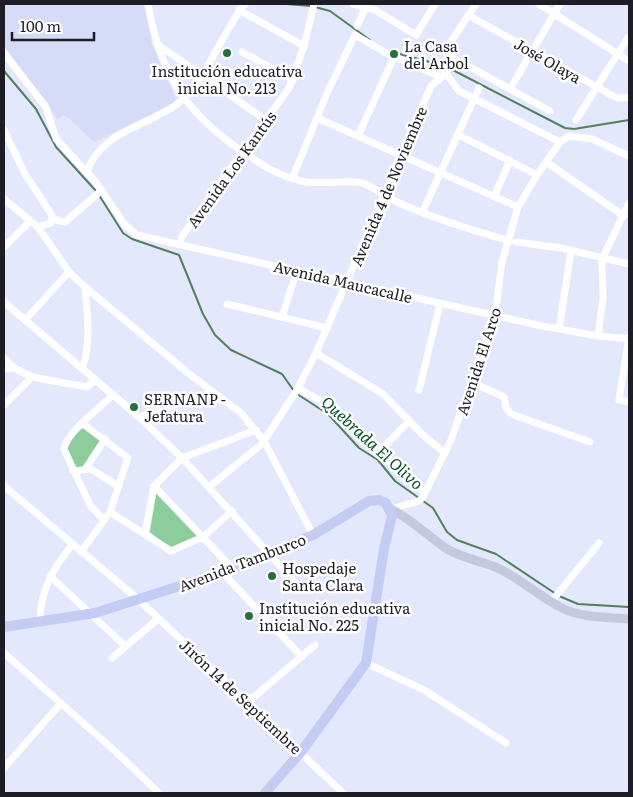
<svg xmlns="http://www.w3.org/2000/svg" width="633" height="797" font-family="Literata,serif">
	<rect width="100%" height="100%" fill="#e4e8fd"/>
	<polygon fill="#d6dbf7" points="4,4 144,4 152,45 176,99 175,102 94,142 70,119 63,115 58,119 56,117 4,46"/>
	<g fill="#8dcd9b">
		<polygon points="83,428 100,439 101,443 83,467 76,468 67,454 67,441"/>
		<polygon points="156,494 160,495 199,537 172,550 150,532"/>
	</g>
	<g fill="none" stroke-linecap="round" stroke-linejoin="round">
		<g stroke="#537f60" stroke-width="2">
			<polyline points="287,4 310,6"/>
			<polyline points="315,7 330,11 370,40"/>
			<polyline points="392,52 445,66"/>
			<polyline points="449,68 565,128 574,129 629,120"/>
			<polyline points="4,71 36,109 56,147 96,191"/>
			<polyline points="99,195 123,233 132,239 179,255 203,314 215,335 231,350 282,374 294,391"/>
			<polyline points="297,394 328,414 359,448 378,460 395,481 433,508 447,532 457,540 496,554 559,596 578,604 629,607"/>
		</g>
		<g stroke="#fff" stroke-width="7">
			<path d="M148 4C160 72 183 110 240 150 259 163 278 176 301 181 321 186 349 178 365 184 375 188 384 196 395 201 431 218 471 230 510 241"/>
			<polyline points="353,4 375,10 416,35 435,4"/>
			<polyline points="539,4 629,61"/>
			<polyline points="239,10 304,46"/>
			<polyline points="468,15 613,96 618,98 629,98"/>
			<polyline points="357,26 367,4"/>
			<polyline points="157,44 267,121"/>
			<polyline points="242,52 293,80"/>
			<polyline points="4,53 46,107 56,139 95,181 125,225 137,235 542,326 598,336 629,339"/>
			<polyline points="448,55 550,111"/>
			<polyline points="445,72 459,91 560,142"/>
			<polyline points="510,89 560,4"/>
			<polyline points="317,118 518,207"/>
			<polyline points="576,120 629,36"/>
			<polyline points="4,130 25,174 52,215 51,223 38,227"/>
			<polyline points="459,135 537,175"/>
			<polyline points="358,136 394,57"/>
			<polyline points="546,162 624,216"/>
			<path d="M87 172C100 132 145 127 176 105 204 86 223 30 245 4"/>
			<polyline points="292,179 328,91 355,35 388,54 441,77"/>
			<polyline points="494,197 510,160"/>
			<polyline points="4,199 38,227 69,272 85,287 188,373 241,413 264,441 313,535"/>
			<polyline points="423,211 479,88"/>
			<polyline points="53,219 65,222 102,190"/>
			<polyline points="516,242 561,248 629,264"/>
			<polyline points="180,244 181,238 196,216 289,88 304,46 314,4"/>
			<polyline points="4,247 30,221"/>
			<polyline points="4,302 139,417 182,458 300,588"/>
			<polyline points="227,304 327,328"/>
			<polyline points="282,317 297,270"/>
			<polyline points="25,320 69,272"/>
			<polyline points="559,329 571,251"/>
			<polyline points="598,336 603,299 602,259 629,203"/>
			<polyline points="629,337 619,400 629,402"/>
			<polyline points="316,353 383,394 422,434 445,453"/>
			<polyline points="4,358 14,368"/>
			<path d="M82 368C92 345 87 312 85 287"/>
			<polyline points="4,369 14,368 32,377 87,387 95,380"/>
			<polyline points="471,382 504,397 506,408 511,414 590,442"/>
			<polyline points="298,388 331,407 349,421 425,493"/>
			<polyline points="419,390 440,304"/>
			<polyline points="4,405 32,377"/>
			<polyline points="139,417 213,392"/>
			<polyline points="380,451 409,421"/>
			<polyline points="86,468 105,439"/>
			<polyline points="73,471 91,469 118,486"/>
			<polyline points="4,486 138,599 343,793"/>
			<polyline points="154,486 233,569"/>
			<polyline points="209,487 262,444 297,390 316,353 431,86 443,76 449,66 448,46 476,4"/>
			<polyline points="391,509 419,501 423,497 451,440 495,316 502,262 518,207 537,175 560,142 569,136 592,139 629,156"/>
			<polyline points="110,512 171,551 203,537 232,511"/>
			<path d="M104 520 90 505 64 449C67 432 99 408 113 395"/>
			<polyline points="145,534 154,486 182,458 256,430"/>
			<polyline points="81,552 110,512 128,458 83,424"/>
			<polyline points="222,572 302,657"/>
			<polyline points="50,576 124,645"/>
			<polyline points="551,602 599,543"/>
			<path d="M40 621C40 591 53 568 72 545"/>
			<polyline points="4,653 116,752 159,793"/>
			<polyline points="112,658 158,619"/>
			<polyline points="366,663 424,690 506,743"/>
			<polyline points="248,702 315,645"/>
			<polyline points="4,768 61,703"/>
		</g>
		<path stroke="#c5c9df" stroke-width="9" d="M391 509C412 520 428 536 447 549 464 559 483 561 500 569 522 580 540 597 562 608 581 618 608 617 629 619"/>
		<polyline stroke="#c5ccf4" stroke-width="10" points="4,627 95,613 233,569 313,535 369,501 379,500 386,503 392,516 384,549 366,663 301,752 265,793"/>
	</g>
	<g fill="#266f3c" stroke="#fff" stroke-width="2">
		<circle cx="227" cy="53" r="5"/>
		<circle cx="394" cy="54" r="5"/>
		<circle cx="134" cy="407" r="5"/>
		<circle cx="272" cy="576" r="5"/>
		<circle cx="249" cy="616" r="5"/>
	</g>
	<g text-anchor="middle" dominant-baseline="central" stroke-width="5" stroke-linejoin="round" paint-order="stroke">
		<g font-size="15" fill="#1c1d25" stroke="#fff" text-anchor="start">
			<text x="404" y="45">La Casa<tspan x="404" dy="17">del Arbol</tspan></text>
			<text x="227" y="70" text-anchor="middle">Institución educativa<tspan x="227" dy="17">inicial No. 213</tspan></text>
			<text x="144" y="398">SERNANP -<tspan x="144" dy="17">Jefatura</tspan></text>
			<text x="282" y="567">Hospedaje<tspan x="282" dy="17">Santa Clara</tspan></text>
			<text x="259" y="607">Institución educativa<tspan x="259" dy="17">inicial No. 225</tspan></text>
		</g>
		<g font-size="15" fill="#1c1d25" stroke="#fff">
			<text transform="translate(548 60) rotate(30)">José Olaya</text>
			<text transform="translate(231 169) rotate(-54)">Avenida Los Kantús</text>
			<text transform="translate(388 186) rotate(-67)">Avenida 4 de Noviembre</text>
			<text transform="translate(343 281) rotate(13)">Avenida Maucacalle</text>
			<text transform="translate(478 361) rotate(-72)">Avenida El Arco</text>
			<text transform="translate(242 562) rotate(-21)">Avenida Tamburco</text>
			<text transform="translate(241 696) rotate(43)">Jirón 14 de Septiembre</text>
		</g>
		<g font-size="16" font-style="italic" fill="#075225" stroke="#fff">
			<text transform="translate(373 442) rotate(42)">Quebrada El Olivo</text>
		</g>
	</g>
	<rect width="633" height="797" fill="none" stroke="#1c1d25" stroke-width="10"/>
	<path d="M12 32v8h82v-8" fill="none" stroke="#1c1d25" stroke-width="2.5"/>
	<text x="20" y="32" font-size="15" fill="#1c1d25" stroke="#ffffff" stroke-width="4" paint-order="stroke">100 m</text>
</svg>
